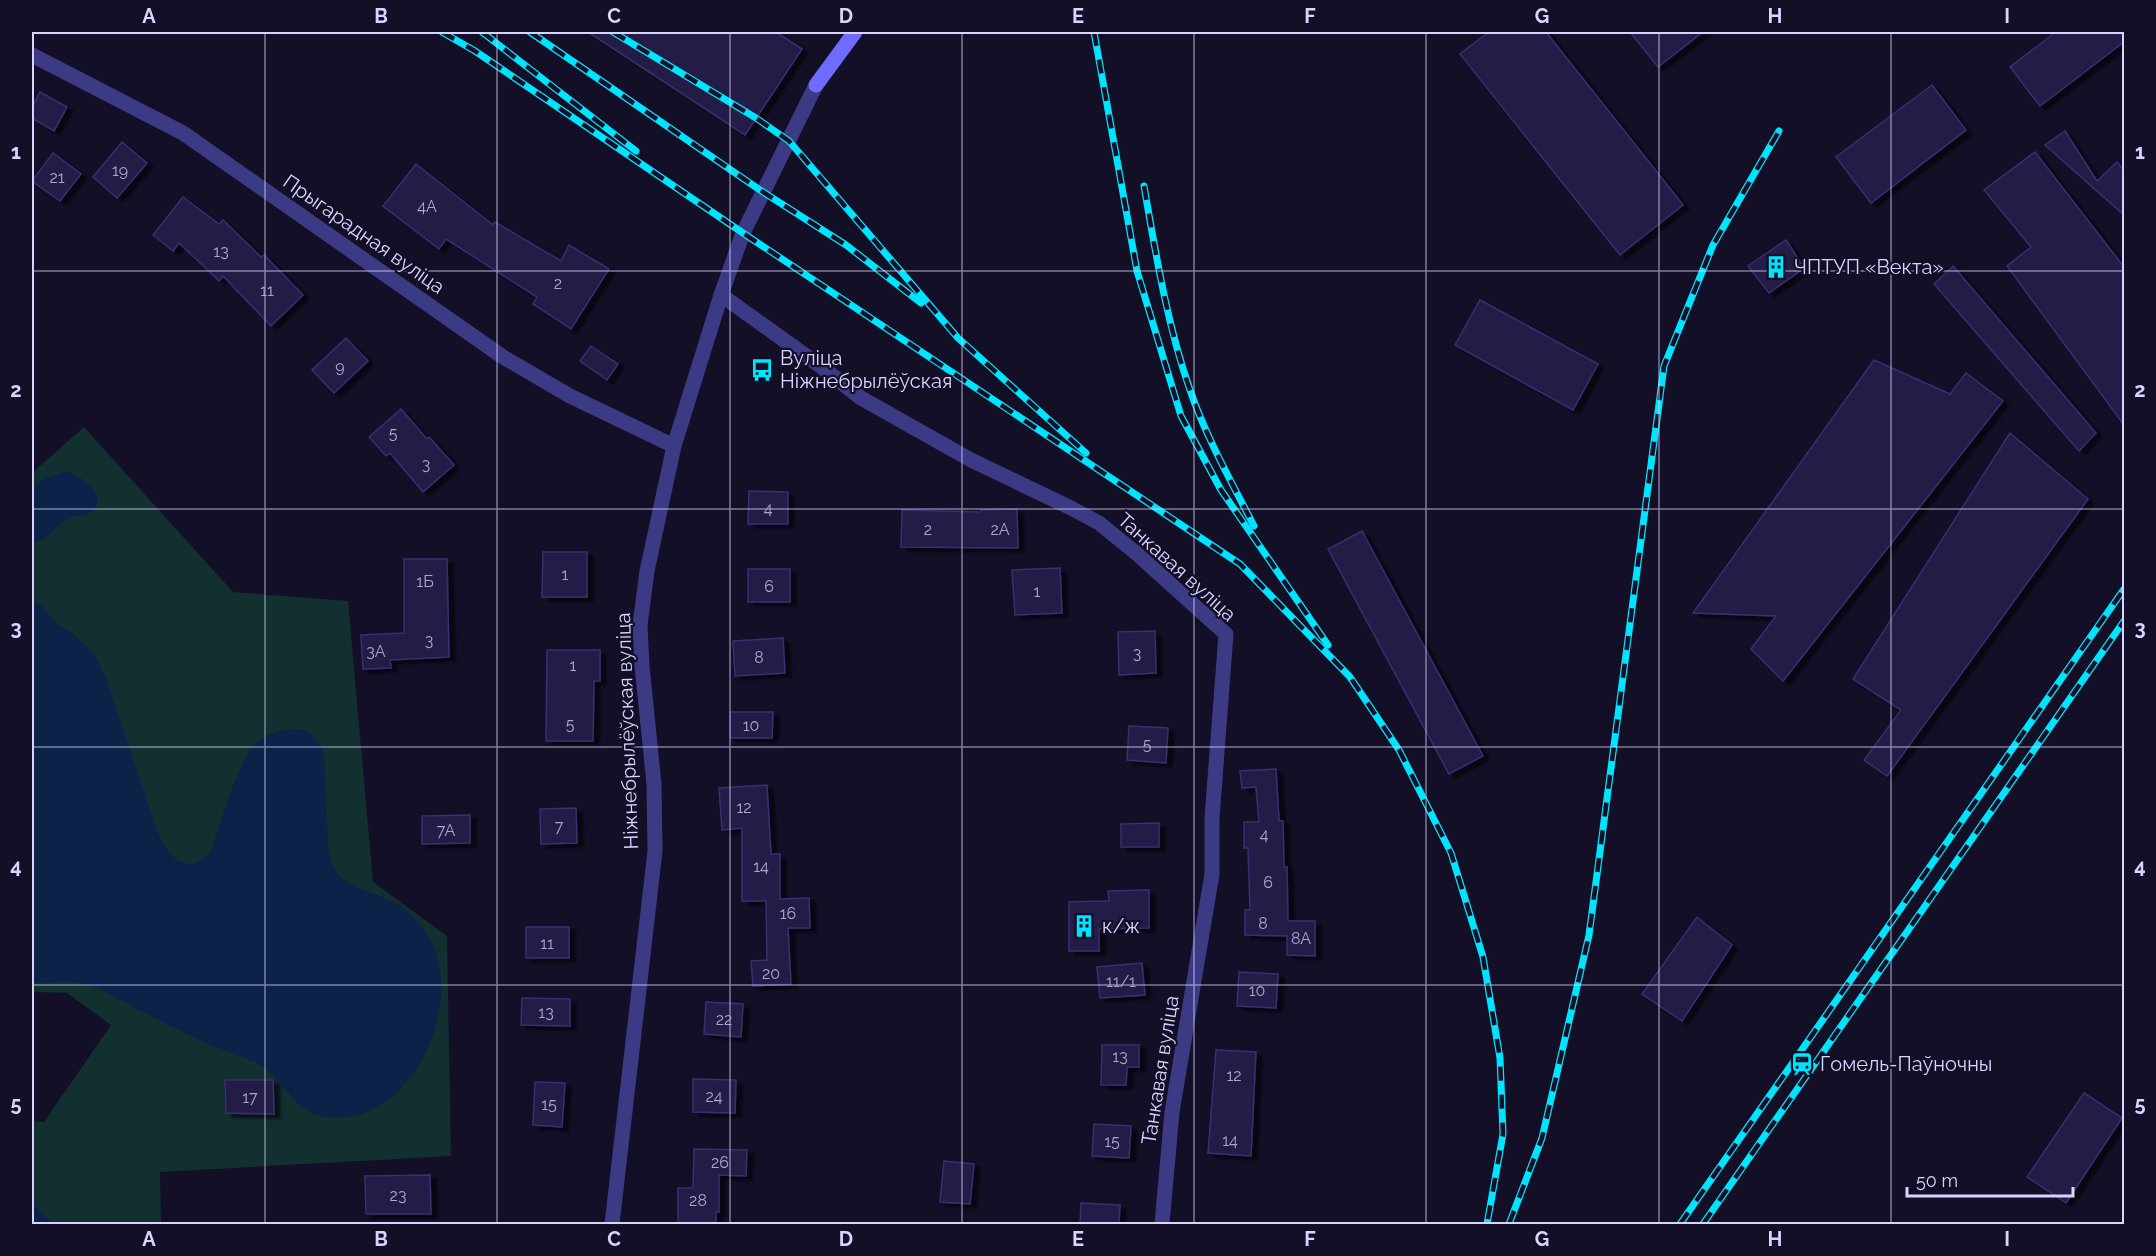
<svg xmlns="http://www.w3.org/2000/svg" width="2156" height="1256" font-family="Raleway,sans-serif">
	<defs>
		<filter id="shadow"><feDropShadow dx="6" dy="4" stdDeviation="1.5" flood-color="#0009"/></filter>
	</defs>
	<rect width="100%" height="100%" fill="#130f26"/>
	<polygon fill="#12302f" points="84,427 233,592 348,601 373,882 447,936 451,1156 160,1172 161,1224 32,1224 32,1121 44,1122 111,1025 67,993 32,992 32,473"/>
	<g fill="#0c2248">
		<path d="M63 472C77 472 106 491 95 508 89 517 75 514 66 520 53 528 48 543 32 541V490L45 478Z"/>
		<path d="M32 603 42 606 56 623 72 633 85 645 95 657 106 678 158 833C169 856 186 878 210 853 220 825 236 767 254 746 264 734 280 729 296 729 312 730 320 741 324 755 325 777 326 800 327 823 328 836 327 851 332 863 344 891 372 889 395 903 408 910 419 922 427 934 466 994 421 1109 346 1117 293 1123 295 1086 258 1064 242 1055 225 1051 208 1044 185 1033 162 1022 139 1010 120 1001 102 987 81 983 66 980 47 983 32 983Z"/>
		<polygon points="32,1203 46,1218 58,1224 32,1224"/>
	</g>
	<g fill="#241b47" stroke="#3b2d73" stroke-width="1.5" filter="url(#shadow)">
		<polygon points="588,32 776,32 802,49 745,135"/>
		<polygon points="1489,32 1546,32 1683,205 1620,255 1460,54"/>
		<polygon points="1630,32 1703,32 1658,67"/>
		<polygon points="2056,32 2124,32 2124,42 2040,106 2010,67"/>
		<polygon points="1932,85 1966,130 1871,203 1836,157"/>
		<polygon points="40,92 67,107 54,131 32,118 32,107"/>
		<polygon points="2065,131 2097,181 2117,162 2124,171 2124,215 2045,145"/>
		<polygon points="122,142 147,163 117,198 93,177"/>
		<polygon points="2035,152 2124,267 2124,425 2007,266 2031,247 1984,190"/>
		<polygon points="53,153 81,174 60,201 32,181"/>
		<polygon points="416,164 493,225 495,222 561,261 569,245 609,269 571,329 533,304 537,297 446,239 439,249 383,206"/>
		<polygon points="183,197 219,224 223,220 261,257 264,255 303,295 271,326 223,276 219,281 179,243 173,251 153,235"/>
		<polygon points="1786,240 1804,268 1769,293 1748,266"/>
		<polygon points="1953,266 2096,433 2079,451 1934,284"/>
		<polygon points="1480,300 1598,364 1573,410 1455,345"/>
		<polygon points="346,338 368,361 334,393 312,370"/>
		<polygon points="591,346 618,364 607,380 580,361"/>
		<polygon points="1874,360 1950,394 1966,373 2003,401 1783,681 1751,649 1776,616 1693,613"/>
		<polygon points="401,409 427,439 429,437 454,465 423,492 390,453 386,456 369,437"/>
		<polygon points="2010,433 2088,499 1887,776 1864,760 1901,710 1853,679"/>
		<polygon points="749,491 788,492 788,524 748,524"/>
		<polygon points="1017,509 1018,548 901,547 902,510 981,512 981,510"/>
		<polygon points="1362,531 1483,756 1449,774 1328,549"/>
		<polygon points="543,552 587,552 587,597 542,597"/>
		<polygon points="404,559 447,559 449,657 390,660 391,668 363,669 361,635 404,633"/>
		<polygon points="1060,568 1062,613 1015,615 1012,570"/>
		<rect x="748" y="569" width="42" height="33"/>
		<polygon points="1155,631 1156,673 1119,675 1118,632"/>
		<polygon points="783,638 785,673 735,676 733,641"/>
		<polygon points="547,650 600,650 600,681 594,681 593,741 546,741"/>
		<polygon points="730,712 773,712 772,738 730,738"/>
		<polygon points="1129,726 1168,728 1166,763 1127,760"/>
		<polygon points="1276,769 1279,821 1283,821 1284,867 1287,867 1288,921 1315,921 1315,956 1287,955 1287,936 1245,935 1245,910 1250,910 1248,848 1244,848 1244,822 1259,822 1256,787 1242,788 1240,771"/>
		<polygon points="767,785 771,854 780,854 780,899 809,898 810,928 788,928 791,984 753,986 751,961 767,960 766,901 742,901 742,828 722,830 719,788"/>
		<polygon points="576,808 577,843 541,844 540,809"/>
		<polygon points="470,815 470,843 422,844 422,816"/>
		<polygon points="1159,823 1159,847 1121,847 1121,824"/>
		<polygon points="1149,890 1149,928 1099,929 1099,951 1069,951 1069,902 1109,901 1108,891"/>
		<polygon points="1697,917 1732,945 1682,1021 1642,994"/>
		<rect x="526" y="927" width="43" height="31"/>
		<polygon points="1142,963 1145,995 1100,998 1097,967"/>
		<polygon points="1239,972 1278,974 1276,1008 1237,1006"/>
		<polygon points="522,998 570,999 570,1026 521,1025"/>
		<polygon points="706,1002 743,1004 741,1037 704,1034"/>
		<polygon points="1102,1045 1139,1045 1139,1067 1127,1067 1126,1085 1101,1085"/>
		<polygon points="1216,1050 1256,1052 1251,1156 1208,1153"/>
		<polygon points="693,1079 736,1080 735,1113 693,1112"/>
		<polygon points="225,1080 273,1080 274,1114 226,1113"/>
		<polygon points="535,1082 565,1083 562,1127 533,1125"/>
		<polygon points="2084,1093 2122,1118 2066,1203 2027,1177"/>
		<polygon points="1094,1124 1131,1126 1129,1158 1092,1156"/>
		<polygon points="694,1149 747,1150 746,1176 719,1175 719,1212 716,1212 716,1224 678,1224 678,1188 693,1188"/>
		<polygon points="944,1161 974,1164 970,1204 940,1202"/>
		<polygon points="430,1175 431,1214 366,1214 365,1176"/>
		<polygon points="1081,1203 1120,1205 1119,1224 1080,1224"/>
	</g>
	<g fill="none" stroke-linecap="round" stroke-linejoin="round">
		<g stroke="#3d3a85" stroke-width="15">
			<polyline points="32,55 183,133 503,357 570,396 674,446"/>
			<polyline points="721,295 823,368 861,398 971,460 1069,507 1099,523 1136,553 1226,634 1212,818 1212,874 1172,1112 1162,1224"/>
			<polyline points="612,1224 655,851 654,784 642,666 640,625 647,571 674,446 721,295 743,233 816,85"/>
		</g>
		<polyline stroke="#6f6bff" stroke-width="15" points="816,85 855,32"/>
		<g stroke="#00e5ff" stroke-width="7">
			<g id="rail">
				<polyline points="442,32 475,51 743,233 1240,564 1350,677 1399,750 1451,853 1483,957 1500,1058 1503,1134 1487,1224"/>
				<polyline points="482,32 636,151"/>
				<polyline points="530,32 763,192 846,245 921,303"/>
				<polyline points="613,32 756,118 789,141 958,338 1086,453"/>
				<polyline points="1094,32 1137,271 1181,416 1221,490 1328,645"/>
				<path d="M1144 186C1156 255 1167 324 1190 390 1206 437 1231 481 1254 526"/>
				<polyline points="1509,1224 1542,1138 1589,935 1664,366 1713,245 1779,131"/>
				<polyline points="1680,1224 2124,589"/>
				<polyline points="1703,1224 2124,621"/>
			</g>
		</g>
		<use href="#rail" stroke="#130f26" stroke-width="4.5" stroke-dasharray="14" stroke-linecap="butt"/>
	</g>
	<path fill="none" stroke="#d9d4ff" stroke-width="1.5" stroke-opacity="0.55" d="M265 32V1224M497 32V1224M730 32V1224M962 32V1224M1194 32V1224M1426 32V1224M1659 32V1224M1891 32V1224M32 271H2124M32 509H2124M32 747H2124M32 985H2124"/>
	<defs>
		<g id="building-bare" transform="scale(1.8)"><path d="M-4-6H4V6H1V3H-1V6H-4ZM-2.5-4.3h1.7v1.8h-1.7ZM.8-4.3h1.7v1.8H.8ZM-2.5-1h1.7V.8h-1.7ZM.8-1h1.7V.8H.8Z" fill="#00e5ff" stroke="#130f26" stroke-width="2.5" paint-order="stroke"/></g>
		<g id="bus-bare" transform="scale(1.8)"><path d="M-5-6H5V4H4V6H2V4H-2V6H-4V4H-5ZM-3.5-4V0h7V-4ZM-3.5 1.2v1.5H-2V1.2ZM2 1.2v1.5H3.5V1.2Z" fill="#00e5ff" stroke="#130f26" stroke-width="2.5" paint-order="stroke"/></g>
		<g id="station-bare" transform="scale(1.8)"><path d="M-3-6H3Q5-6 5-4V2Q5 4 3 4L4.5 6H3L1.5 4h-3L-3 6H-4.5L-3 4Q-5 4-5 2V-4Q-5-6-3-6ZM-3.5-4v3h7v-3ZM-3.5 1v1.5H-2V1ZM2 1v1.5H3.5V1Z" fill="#00e5ff" stroke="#130f26" stroke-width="2.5" paint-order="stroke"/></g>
	</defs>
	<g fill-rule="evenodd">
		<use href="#building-bare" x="1776" y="267"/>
		<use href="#bus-bare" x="762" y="370"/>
		<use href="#building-bare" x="1084" y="926"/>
		<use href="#station-bare" x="1802" y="1064"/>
	</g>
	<g text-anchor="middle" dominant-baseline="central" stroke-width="4.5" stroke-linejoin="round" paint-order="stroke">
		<g font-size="16" fill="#aca6d1">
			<text x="120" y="170">19</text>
			<text x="57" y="177">21</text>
			<text x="427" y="206">4А</text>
			<text x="221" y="251">13</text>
			<text x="558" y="283">2</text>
			<text x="267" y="290">11</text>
			<text x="340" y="366">9</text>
			<text x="393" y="433">5</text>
			<text x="426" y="464">3</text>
			<text x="768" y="508">4</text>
			<text x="928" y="529">2</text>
			<text x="1000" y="529">2А</text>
			<text x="565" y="574">1</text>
			<text x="425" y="581">1Б</text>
			<text x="769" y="586">6</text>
			<text x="1037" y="591">1</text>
			<text x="429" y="640">3</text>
			<text x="376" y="651">3А</text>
			<text x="1137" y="653">3</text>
			<text x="759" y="657">8</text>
			<text x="573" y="665">1</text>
			<text x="570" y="724">5</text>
			<text x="751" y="725">10</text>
			<text x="1147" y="744">5</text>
			<text x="744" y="807">12</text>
			<text x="559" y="826">7</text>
			<text x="446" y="830">7А</text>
			<text x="1264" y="834">4</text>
			<text x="761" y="866">14</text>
			<text x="1268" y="882">6</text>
			<text x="788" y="913">16</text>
			<text x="1263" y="923">8</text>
			<text x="1301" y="938">8А</text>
			<text x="547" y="943">11</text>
			<text x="771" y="973">20</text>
			<text x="1121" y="981">11/1</text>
			<text x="1257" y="990">10</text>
			<text x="546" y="1012">13</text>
			<text x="724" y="1019">22</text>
			<text x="1120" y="1056">13</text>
			<text x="1234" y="1075">12</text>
			<text x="714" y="1096">24</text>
			<text x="250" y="1097">17</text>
			<text x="549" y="1104">15</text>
			<text x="1230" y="1140">14</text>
			<text x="1112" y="1141">15</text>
			<text x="720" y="1162">26</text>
			<text x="398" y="1195">23</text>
			<text x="698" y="1200">28</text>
		</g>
		<g font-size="20" fill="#d9d4ff" stroke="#130f26">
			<text transform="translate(364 234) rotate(35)">Прыгарадная вуліца</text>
			<text transform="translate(1177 567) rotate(42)">Танкавая вуліца</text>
			<text transform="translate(627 731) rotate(-92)">Ніжнебрылёўская вуліца</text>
			<text transform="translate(1160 1070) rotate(-81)">Танкавая вуліца</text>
		</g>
		<g font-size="20" fill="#d9d4ff" stroke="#130f26" text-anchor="start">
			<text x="1794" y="267">ЧПТУП «Векта»</text>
			<text x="780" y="358">Вуліца<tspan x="780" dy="23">Ніжнебрылёўская</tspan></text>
			<text x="1102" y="926">к/ж</text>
			<text x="1820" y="1064">Гомель-Паўночны</text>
		</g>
	</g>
	<rect width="2156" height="1256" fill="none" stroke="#130f26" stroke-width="66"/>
	<path d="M1907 1187v9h166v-9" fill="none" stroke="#d9d4ff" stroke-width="3"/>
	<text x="1916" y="1187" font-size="18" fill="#d9d4ff" stroke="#130f26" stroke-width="4.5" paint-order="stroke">50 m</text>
	<rect x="33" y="33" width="2090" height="1190" fill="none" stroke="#d9d4ff" stroke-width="2"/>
	<g font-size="20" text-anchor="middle" font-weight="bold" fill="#d9d4ff">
		<text x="149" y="23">A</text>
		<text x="381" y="23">B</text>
		<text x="614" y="23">C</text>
		<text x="846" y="23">D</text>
		<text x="1078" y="23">E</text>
		<text x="1310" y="23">F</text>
		<text x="1542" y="23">G</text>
		<text x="1775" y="23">H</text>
		<text x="2007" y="23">I</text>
		<text x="16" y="159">1</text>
		<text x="2140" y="159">1</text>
		<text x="16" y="397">2</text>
		<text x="2140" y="397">2</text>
		<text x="16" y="635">3</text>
		<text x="2140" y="635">3</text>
		<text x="16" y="873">4</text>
		<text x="2140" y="873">4</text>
		<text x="16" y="1111">5</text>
		<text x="2140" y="1111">5</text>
		<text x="149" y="1246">A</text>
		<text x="381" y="1246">B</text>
		<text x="614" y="1246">C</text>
		<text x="846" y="1246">D</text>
		<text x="1078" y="1246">E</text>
		<text x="1310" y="1246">F</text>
		<text x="1542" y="1246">G</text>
		<text x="1775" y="1246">H</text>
		<text x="2007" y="1246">I</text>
	</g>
</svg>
